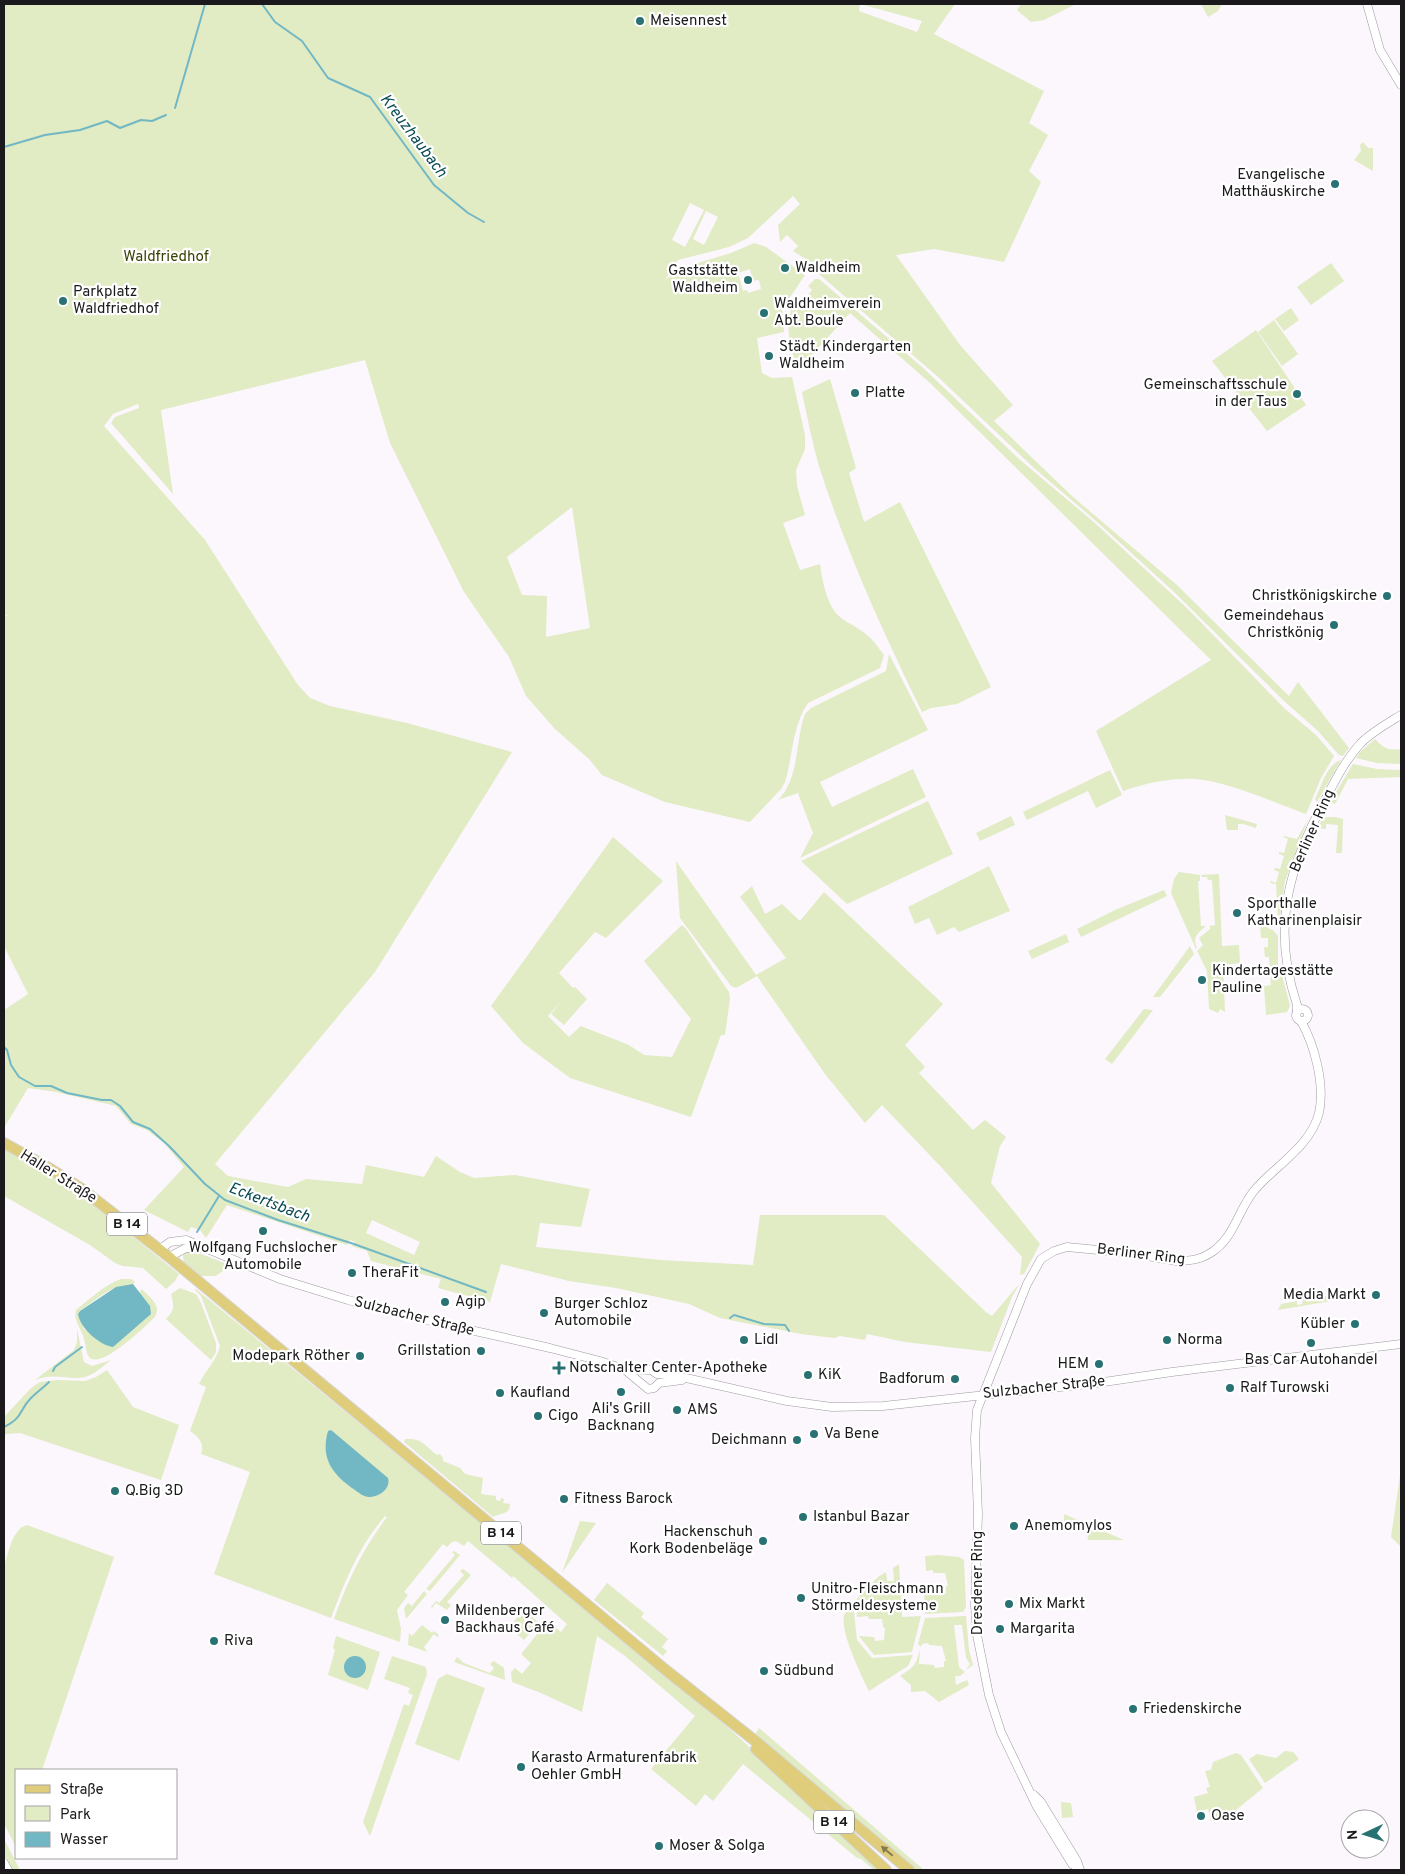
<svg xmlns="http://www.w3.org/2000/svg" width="1405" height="1874" font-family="Overpass,sans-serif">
	<rect width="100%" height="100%" fill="#fcf7fd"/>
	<g fill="#e1ebc4" fill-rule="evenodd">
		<path d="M4 4H955L934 34 1044 91 1029 123 1048 135 1029 171 1041 182 1004 262 934 249 896 255 960 345 1013 405 994 421 1073 497 1177 585 1289 696 1298 682 1349 748 1343 756 1339 755 1318 731 1284 701 1172 590 1096 521 1034 468 937 376 812 268 814 264 793 251 798 246 787 235 780 242 778 225 800 204 793 196 748 238 729 247 678 260 665 280 681 268 731 253 754 243 766 247 805 275 782 309 784 332 757 338 762 373 772 378 792 377 805 435V449L796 470 797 486 805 515 783 523 800 570 820 564C822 579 825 595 833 609 839 620 853 624 863 632 872 638 878 647 884 655L880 668 808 703C792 726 793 756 785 782L781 789 750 822 665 802 602 775 589 759 555 729 526 696 509 657 464 592 390 443 365 360 161 410 173 494 111 423 115 417 139 408 138 404 113 414 104 426 205 540 298 685 310 698 330 706 407 723 512 752 375 972 215 1164 228 1176 288 1187 306 1179 362 1184 366 1165 424 1177 436 1156 460 1172 474 1178 515 1175 590 1189 581 1227 540 1223 536 1247 661 1260 753 1265 760 1215H884L986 1312 992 1316 1020 1283 1012 1297 991 1352 905 1342 867 1334 865 1340 840 1336 834 1338 801 1334 720 1318 689 1304 616 1288 569 1281 501 1264 490 1302 438 1288 441 1279 371 1261 367 1251 352 1246 355 1242 350 1240 347 1245 227 1205 206 1238 200 1230 191 1227 188 1232 144 1210 184 1167 165 1144 147 1130 131 1124 116 1106 56 1092 28 1088 4 1128V1010L28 994 4 946V616H9L4 615ZM860 4 922 21 917 32 859 11ZM690 203 704 210 685 247 672 240ZM706 211 718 217 704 245 693 239ZM750 269 753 281 759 280 761 289 748 293 747 290 743 291 738 273ZM572 507 590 628 546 637 547 596 522 595 507 557ZM372 1220 420 1242 414 1255 366 1233Z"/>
		<polygon points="1021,4 1076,4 1044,20 1031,22 1017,10"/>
		<polygon points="1201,4 1222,4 1218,11 1208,17"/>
		<polygon points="1363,142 1368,148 1373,148 1373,171 1354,160 1361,151 1360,145"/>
		<polygon points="1331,263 1344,281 1311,305 1297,287"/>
		<path d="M815 279H819L922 367 1019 459 1095 523 1188 609 1284 708 1316 735 1334 756 1321 778 1306 814C1275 803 1227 781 1195 779 1170 778 1147 783 1123 791L1096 731 1211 660 930 383 850 313 797 371C792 347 780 319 798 299L802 302 812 290 808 286Z"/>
		<polygon points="1291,308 1299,320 1284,331 1275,319"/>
		<polygon points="1274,320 1298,354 1282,366 1258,332"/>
		<polygon points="1256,330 1306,405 1267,431 1212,361"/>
		<path d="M830 379 856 468 849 473 864 522 900 502 991 687 957 704 931 708 922 712C883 632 846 551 819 466 812 442 807 416 802 392Z"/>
		<path d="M889 654 928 730 820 782 832 807 913 769 926 797 800 858 813 833 798 793 778 800C800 778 795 741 805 714L811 708 886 671Z"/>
		<path d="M1375 739C1383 748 1389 751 1401 749V764L1377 763 1356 758 1360 752Z"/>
		<path d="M1341 760 1317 802 1315 799C1321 787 1327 764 1341 760Z"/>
		<polygon points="1353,764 1377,769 1401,770 1401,777 1348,779 1335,804 1332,803 1332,799"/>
		<polygon points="1110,770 1122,795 1096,808 1088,791 1027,820 1023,812"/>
		<polygon points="928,801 953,854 847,904 801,861"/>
		<polygon points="1225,815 1257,824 1256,828 1243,824 1238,824 1238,830 1227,830"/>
		<polygon points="1011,816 1015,825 980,841 976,833"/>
		<polygon points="1326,817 1335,817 1343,819 1342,853 1336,853 1338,825 1326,824 1326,829 1317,828 1322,820"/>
		<polygon points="1308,819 1285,881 1279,923 1277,923 1273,918 1278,917 1277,906 1272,906 1272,903 1277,903 1276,884 1270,883 1271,881 1276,883 1279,872 1274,870 1275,868 1280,869 1284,856 1279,854 1279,852 1284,853 1288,839 1283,837 1284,836 1297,839"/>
		<polygon points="613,837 663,881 606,938 595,932 559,973 573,988 575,987 587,999 564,1025 551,1014 563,999 548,1016 569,1037 581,1026 629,1045 644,1055 672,1057 691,1019 644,961 682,925 686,929 729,992 730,999 725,1035 721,1035 691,1117 570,1078 523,1043 491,1006"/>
		<polygon points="676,861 756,975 786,958 740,897 752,886 765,914 782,904 800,921 824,892 943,1004 905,1045 925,1067 919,1073 973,1130 985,1120 1006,1137 1000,1146 991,1183 1040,1244 1024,1274 1020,1275 1022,1257 942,1168 882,1105 865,1123 825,1074 757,976 736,988 731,986 680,918"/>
		<polygon points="989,866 1010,911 959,932 954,927 937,935 929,918 915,924 908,907"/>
		<path d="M1179 872 1200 875V881H1198L1201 926H1206C1198 933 1192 937 1197 948L1196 949 1171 893 1174 879Z"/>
		<polygon points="1219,874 1222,946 1239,945 1240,963 1223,965 1225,1012 1220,1009 1218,1013 1209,1009 1207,971 1197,951 1203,945 1199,938 1210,929 1210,926 1215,925 1212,880 1208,880 1207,877 1202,877 1201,875"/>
		<polygon points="1164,890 1167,896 1081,937 1077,929 1115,910"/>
		<polygon points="1265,922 1268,928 1274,931 1278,936 1278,966 1280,967 1290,1006 1287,1012 1266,1015 1264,986 1271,985 1269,957 1265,957 1264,947 1268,947 1268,938 1261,938 1260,923"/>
		<polygon points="1066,934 1069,942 1032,959 1028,951"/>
		<polygon points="1190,946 1194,954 1160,997 1153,997"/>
		<polygon points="1144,1009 1153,1010 1112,1064 1105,1059"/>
		<polygon points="4,1148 78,1192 179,1274 175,1281 166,1289 143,1268 123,1266 115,1263 90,1245 4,1196"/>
		<polygon points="191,1250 227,1264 224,1270 216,1276 203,1276 200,1277 184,1264 183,1255"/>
		<path d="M121 1279H131L135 1282 131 1286C111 1284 96 1300 80 1311L78 1314 84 1329 91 1333 150 1306 139 1293 142 1289C150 1298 163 1306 154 1318 144 1327 103 1368 90 1358 86 1355 86 1345 84 1339 82 1329 73 1321 76 1310 90 1299 104 1285 121 1279Z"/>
		<path d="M180 1288 196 1294 201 1303 216 1343V1352L211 1360 166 1319C175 1310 174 1306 171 1294Z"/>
		<path d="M196 1289 717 1717 882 1870H874L861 1859 857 1858 743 1764 713 1801 705 1794 696 1806 651 1769 695 1716 625 1656 597 1636 582 1712 541 1693 512 1682 511 1672 515 1668 522 1674 531 1663 522 1655V1653L546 1623 549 1622 561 1632 567 1624 513 1576 512 1578 468 1541 464 1546 456 1541 452 1542 447 1547 443 1544 404 1592 408 1595 397 1610 401 1629 400 1642 334 1619C347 1582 363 1549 387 1517L385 1516C359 1546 345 1581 331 1618L214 1574 250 1472 201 1454C205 1444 199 1437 190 1431L206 1387 199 1384C205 1371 217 1360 220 1346L201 1296 195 1290Z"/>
		<polygon points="1333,1295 1337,1300 1278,1310 1281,1304 1297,1301 1297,1305 1302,1304 1303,1300"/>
		<path d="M77 1329 84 1362 92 1366 111 1360C103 1366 95 1374 85 1377 68 1381 56 1372 35 1380L74 1350 77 1342Z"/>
		<polygon points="107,1370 133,1407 179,1425 161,1480 20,1433 6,1434 4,1437 4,1417 31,1388 40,1382 57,1380 85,1381 96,1377"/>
		<path d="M405 1439C423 1438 424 1445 437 1455L440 1454 443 1458V1461L460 1468 465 1474 483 1478 481 1494 496 1496V1500L500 1501 501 1498 504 1499 503 1503 510 1504C510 1515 499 1513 493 1517L404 1442Z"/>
		<polygon points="1401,1469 1401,1547 1391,1537"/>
		<polygon points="1064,1514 1124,1540 1088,1540 1087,1529 1061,1528 1060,1524 1064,1524"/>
		<polygon points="580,1521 596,1523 562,1573"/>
		<path d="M27 1525 114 1557 42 1770H16V1847L4 1824V1566C9 1552 12 1529 27 1525Z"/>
		<polygon points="454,1551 460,1555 430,1591 426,1589 455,1555 452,1552"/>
		<polygon points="938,1555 959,1557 964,1560 966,1607 963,1612 925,1614 924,1590 930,1589 931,1591 939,1589 939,1593 946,1593 946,1586 948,1586 945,1573 933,1573 933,1570 926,1571 925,1556"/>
		<polygon points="899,1564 902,1617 921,1616 912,1652 874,1655 859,1636 874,1637 875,1641 884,1640 885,1628 883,1627 882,1619 869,1619 868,1616 857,1617 856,1600 878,1577 886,1572 887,1581 894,1581 893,1568"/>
		<polygon points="463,1569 471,1575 447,1602 451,1605 447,1610 436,1603 432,1608 431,1607 436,1601 439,1603 464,1575 460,1571"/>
		<polygon points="607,1583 644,1613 641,1617 668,1639 662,1647 667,1651 663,1656 594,1600"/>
		<polygon points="424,1591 427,1594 406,1619 404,1608 408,1603 412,1606"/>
		<path d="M853 1603 857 1640 872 1658 913 1655 908 1666 869 1691C862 1677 840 1632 844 1616 845 1611 850 1607 853 1603Z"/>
		<polygon points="524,1610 539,1623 524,1640 509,1627"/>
		<path d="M966 1616 969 1650 973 1665 966 1670 970 1664 966 1658 962 1625H954L959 1667 965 1672 960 1676H955L956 1685 967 1680 969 1685 939 1702 925 1691 911 1692V1685L900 1676C915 1666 915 1667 920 1649L919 1664 934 1665 935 1668 944 1667V1661H946L942 1646 929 1645 928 1643 922 1644 921 1647 918 1644 925 1618Z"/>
		<polygon points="422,1625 432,1633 434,1631 439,1635 437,1637 434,1634 424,1647 427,1652 408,1645 409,1633 412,1636"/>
		<polygon points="336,1636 380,1652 368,1690 328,1675 335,1650 333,1648"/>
		<polygon points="392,1656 426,1667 427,1674 370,1836 363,1822 404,1704 409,1706 413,1695 408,1693 410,1688 384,1679"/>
		<polygon points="457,1657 464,1663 490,1673 494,1668 490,1664 494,1661 504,1668 505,1680 454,1662"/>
		<polygon points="447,1674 485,1688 459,1761 415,1744 438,1679"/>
		<polygon points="759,1728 924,1870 916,1870 817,1789 755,1734"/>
		<polygon points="1285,1751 1293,1752 1299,1759 1265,1783 1249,1759 1257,1754 1276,1758"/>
		<polygon points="1236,1753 1241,1755 1263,1788 1236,1810 1211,1821 1208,1809 1197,1812 1194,1797 1208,1793 1206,1788 1210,1787 1205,1771 1211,1770 1213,1762"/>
		<polygon points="1061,1802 1071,1803 1073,1817 1062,1818"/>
		<polygon points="4,1839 20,1870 12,1870 4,1856"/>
	</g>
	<g fill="#71b8c4">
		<path d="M133 1284 150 1306 151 1314 113 1347C99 1345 80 1328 78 1314L80 1311 116 1287Z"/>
		<path d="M331 1430 388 1478C391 1488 380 1497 369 1497 364 1497 359 1493 355 1490 333 1475 320 1459 328 1431Z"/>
		<circle cx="355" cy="1667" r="11"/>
	</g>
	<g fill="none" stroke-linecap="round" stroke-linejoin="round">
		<g stroke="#71b8c4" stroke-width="2">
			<polyline points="262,4 275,22 302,41 328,78 370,97 434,185 468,213 484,222"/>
			<polyline points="175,108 205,4"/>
			<polyline points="4,147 45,135 80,130 107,121 120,128 141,120 152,121 166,115"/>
			<polyline points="4,1047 7,1050 11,1065 19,1077 35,1086 51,1086 67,1093 102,1100 111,1100 120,1106 133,1122 150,1129 169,1146 205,1184 225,1200 278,1220 354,1244 486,1292"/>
			<polyline points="197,1232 219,1196"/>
			<polyline points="730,1318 734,1315 764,1324 785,1325 789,1331"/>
			<polyline points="53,1371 55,1367 82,1347"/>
			<path d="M4 1427C24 1417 18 1411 31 1398 37 1392 43 1388 49 1382"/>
		</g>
		<g stroke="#9e9a9f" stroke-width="9">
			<g id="tertiary">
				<polyline points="1367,4 1380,50 1401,85"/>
				<circle cx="1302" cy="1015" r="6"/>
				<path d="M1297 1012V1005C1271 927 1288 868 1326 798 1336 779 1346 759 1361 743 1372 732 1388 723 1401 715"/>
				<polyline points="159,1250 170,1242 186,1240 280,1279 348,1300 435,1322 550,1348 600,1361 624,1369 651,1370 657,1374 673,1375 787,1401 832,1407 883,1406 1097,1383 1172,1372 1401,1344"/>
				<polyline points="169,1257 186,1248 202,1248"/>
				<polyline points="624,1369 648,1389 654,1388 659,1383 682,1380"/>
				<polyline points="1034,1795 1041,1802 1077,1861 1080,1870"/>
				<polyline points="4,1863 8,1870"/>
				<path d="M1079 1868 1072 1864 1037 1807 1001 1732 989 1695 977 1635 975 1605 978 1514 975 1438 977 1410 1027 1284 1041 1259 1054 1251 1067 1247 1129 1253 1177 1261C1192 1261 1204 1259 1216 1249 1234 1235 1239 1210 1253 1192 1274 1166 1310 1148 1319 1113 1325 1085 1315 1046 1301 1021"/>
			</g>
		</g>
		<g stroke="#d6d6d6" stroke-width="12">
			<g id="primary">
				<polyline points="4,1143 49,1168 82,1189 169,1257 667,1671 759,1744 909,1870"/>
				<polyline points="756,1749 886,1870"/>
			</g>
		</g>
		<use href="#tertiary" stroke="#fff" stroke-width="8"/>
		<use href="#primary" stroke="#dfcd7c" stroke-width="10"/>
	</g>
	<defs><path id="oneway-solid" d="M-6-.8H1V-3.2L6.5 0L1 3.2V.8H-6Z" transform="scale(1.25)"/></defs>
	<use fill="#877c50" href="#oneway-solid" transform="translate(887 1851) rotate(-140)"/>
	<g fill="#287274" stroke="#fff" stroke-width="2">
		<circle cx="640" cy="21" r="5"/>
		<circle cx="1335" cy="184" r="5"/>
		<circle cx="785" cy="268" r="5"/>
		<circle cx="748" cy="280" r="5"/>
		<circle cx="63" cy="301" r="5"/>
		<circle cx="764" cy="313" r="5"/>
		<circle cx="769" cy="356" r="5"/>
		<circle cx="855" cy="393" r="5"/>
		<circle cx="1297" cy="394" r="5"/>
		<circle cx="1387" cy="596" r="5"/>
		<circle cx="1334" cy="625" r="5"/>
		<circle cx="1237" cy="913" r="5"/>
		<circle cx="1202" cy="980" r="5"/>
		<circle cx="263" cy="1231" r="5"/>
		<circle cx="352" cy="1273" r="5"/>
		<circle cx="1376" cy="1295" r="5"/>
		<circle cx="445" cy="1302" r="5"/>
		<circle cx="544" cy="1313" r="5"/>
		<circle cx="1355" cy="1324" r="5"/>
		<circle cx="744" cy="1340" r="5"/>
		<circle cx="1167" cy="1340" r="5"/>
		<circle cx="1311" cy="1343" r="5"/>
		<circle cx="481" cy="1351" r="5"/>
		<circle cx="360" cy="1356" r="5"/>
		<circle cx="1099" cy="1364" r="5"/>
		<path d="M556.5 1360.5h5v5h5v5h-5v5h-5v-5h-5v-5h5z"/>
		<circle cx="808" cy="1375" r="5"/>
		<circle cx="955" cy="1379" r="5"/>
		<circle cx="1230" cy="1388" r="5"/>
		<circle cx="621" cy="1392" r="5"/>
		<circle cx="500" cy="1393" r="5"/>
		<circle cx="677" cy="1410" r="5"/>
		<circle cx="538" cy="1416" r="5"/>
		<circle cx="814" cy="1434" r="5"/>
		<circle cx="797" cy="1440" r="5"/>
		<circle cx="115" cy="1491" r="5"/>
		<circle cx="564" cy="1499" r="5"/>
		<circle cx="803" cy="1517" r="5"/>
		<circle cx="1014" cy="1526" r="5"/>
		<circle cx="763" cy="1541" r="5"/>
		<circle cx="801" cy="1598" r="5"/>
		<circle cx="1009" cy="1604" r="5"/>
		<circle cx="445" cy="1620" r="5"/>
		<circle cx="1000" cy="1629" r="5"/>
		<circle cx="214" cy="1641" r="5"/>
		<circle cx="764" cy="1671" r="5"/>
		<circle cx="1133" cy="1709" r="5"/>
		<circle cx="521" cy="1767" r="5"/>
		<circle cx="1201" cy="1816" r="5"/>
		<circle cx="659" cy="1846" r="5"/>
	</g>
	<g text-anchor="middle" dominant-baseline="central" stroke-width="4.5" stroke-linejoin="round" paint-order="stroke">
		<g fill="#fff" stroke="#5f5e5f" stroke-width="1">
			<rect x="107" y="1212.5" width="40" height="23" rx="4"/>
			<rect x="481" y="1521.5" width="40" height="23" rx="4"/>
			<rect x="814" y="1810.5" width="40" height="23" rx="4"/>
		</g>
		<g font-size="14" font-weight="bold" fill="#1b191b">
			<text x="127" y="1224">B 14</text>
			<text x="501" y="1533">B 14</text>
			<text x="834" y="1822">B 14</text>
		</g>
		<g font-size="15" fill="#1b191b" stroke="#fff" text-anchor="start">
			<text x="650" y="21">Meisennest</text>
			<text x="1325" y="175" text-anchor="end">Evangelische<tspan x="1325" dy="17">Matthäuskirche</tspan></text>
			<text x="795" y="268">Waldheim</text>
			<text x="738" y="271" text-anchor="end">Gaststätte<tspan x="738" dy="17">Waldheim</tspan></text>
			<text x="73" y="292">Parkplatz<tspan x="73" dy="17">Waldfriedhof</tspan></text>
			<text x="774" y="304">Waldheimverein<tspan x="774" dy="17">Abt. Boule</tspan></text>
			<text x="779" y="347">Städt. Kindergarten<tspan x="779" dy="17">Waldheim</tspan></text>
			<text x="1287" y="385" text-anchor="end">Gemeinschaftsschule<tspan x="1287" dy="17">in der Taus</tspan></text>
			<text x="865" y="393">Platte</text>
			<text x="1377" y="596" text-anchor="end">Christkönigskirche</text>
			<text x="1324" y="616" text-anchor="end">Gemeindehaus<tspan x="1324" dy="17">Christkönig</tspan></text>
			<text x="1247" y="904">Sporthalle<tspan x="1247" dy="17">Katharinenplaisir</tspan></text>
			<text x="1212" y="971">Kindertagesstätte<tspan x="1212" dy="17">Pauline</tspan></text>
			<text x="263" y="1248" text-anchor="middle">Wolfgang Fuchslocher<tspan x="263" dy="17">Automobile</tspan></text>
			<text x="362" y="1273">TheraFit</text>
			<text x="1366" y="1295" text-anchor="end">Media Markt</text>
			<text x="455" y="1302">Agip</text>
			<text x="554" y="1304">Burger Schloz<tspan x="554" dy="17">Automobile</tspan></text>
			<text x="1345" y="1324" text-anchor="end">Kübler</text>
			<text x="754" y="1340">Lidl</text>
			<text x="1177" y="1340">Norma</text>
			<text x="471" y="1351" text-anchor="end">Grillstation</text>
			<text x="350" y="1356" text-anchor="end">Modepark Röther</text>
			<text x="1311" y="1360" text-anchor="middle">Bas Car Autohandel</text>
			<text x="1089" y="1364" text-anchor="end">HEM</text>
			<text x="569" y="1368">Notschalter Center-Apotheke</text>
			<text x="818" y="1375">KiK</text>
			<text x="945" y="1379" text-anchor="end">Badforum</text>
			<text x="1240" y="1388">Ralf Turowski</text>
			<text x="510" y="1393">Kaufland</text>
			<text x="621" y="1409" text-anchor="middle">Ali's Grill<tspan x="621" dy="17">Backnang</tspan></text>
			<text x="687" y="1410">AMS</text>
			<text x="548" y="1416">Cigo</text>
			<text x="824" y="1434">Va Bene</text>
			<text x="787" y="1440" text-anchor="end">Deichmann</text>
			<text x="125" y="1491">Q.Big 3D</text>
			<text x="574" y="1499">Fitness Barock</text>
			<text x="813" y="1517">Istanbul Bazar</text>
			<text x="1024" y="1526">Anemomylos</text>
			<text x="753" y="1532" text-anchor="end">Hackenschuh<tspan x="753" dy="17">Kork Bodenbeläge</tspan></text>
			<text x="811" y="1589">Unitro-Fleischmann<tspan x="811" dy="17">Störmeldesysteme</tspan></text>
			<text x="1019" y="1604">Mix Markt</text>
			<text x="455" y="1611">Mildenberger<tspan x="455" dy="17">Backhaus Café</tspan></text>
			<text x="1010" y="1629">Margarita</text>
			<text x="224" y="1641">Riva</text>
			<text x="774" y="1671">Südbund</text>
			<text x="1143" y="1709">Friedenskirche</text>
			<text x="531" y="1758">Karasto Armaturenfabrik<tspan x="531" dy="17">Oehler GmbH</tspan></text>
			<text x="1211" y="1816">Oase</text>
			<text x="669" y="1846">Moser &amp; Solga</text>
		</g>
		<g font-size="15" fill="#374101" stroke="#fff">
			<text x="166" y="257">Waldfriedhof</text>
		</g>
		<g font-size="15" fill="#1b191b" stroke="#fff">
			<text transform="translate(1313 831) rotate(-66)">Berliner Ring</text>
			<text transform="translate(58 1177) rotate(32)">Haller Straße</text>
			<text transform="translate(1141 1255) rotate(7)">Berliner Ring</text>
			<text transform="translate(414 1317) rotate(14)">Sulzbacher Straße</text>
			<text transform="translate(1044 1388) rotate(-6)">Sulzbacher Straße</text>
			<text transform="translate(978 1583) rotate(-90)">Dresdener Ring</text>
		</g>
		<g font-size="16" font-style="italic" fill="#094b54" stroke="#fff">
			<text transform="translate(413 136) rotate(53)">Kreuzhaubach</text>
			<text transform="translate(269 1203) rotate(21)">Eckertsbach</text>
		</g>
	</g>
	<rect width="1405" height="1874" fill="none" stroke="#1b191b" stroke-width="10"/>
	<rect x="15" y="1769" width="162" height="90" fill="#ffffff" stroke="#a4a3a4"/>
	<rect x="25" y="1785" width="25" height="8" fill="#dfcd7c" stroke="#a4a3a4"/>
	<text x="60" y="1794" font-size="15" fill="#1b191b">Straße</text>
	<rect x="25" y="1806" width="25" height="15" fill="#e1ebc4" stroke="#a4a3a4"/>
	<text x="60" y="1819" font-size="15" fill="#1b191b">Park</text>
	<rect x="25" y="1832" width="25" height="15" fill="#71b8c4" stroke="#a4a3a4"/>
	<text x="60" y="1844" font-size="15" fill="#1b191b">Wasser</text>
	<g transform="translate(1365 1834) rotate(266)"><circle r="24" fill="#ffffff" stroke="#a4a3a4"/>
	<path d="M0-4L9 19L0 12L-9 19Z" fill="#287274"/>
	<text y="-8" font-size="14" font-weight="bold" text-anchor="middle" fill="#1b191b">N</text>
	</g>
</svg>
